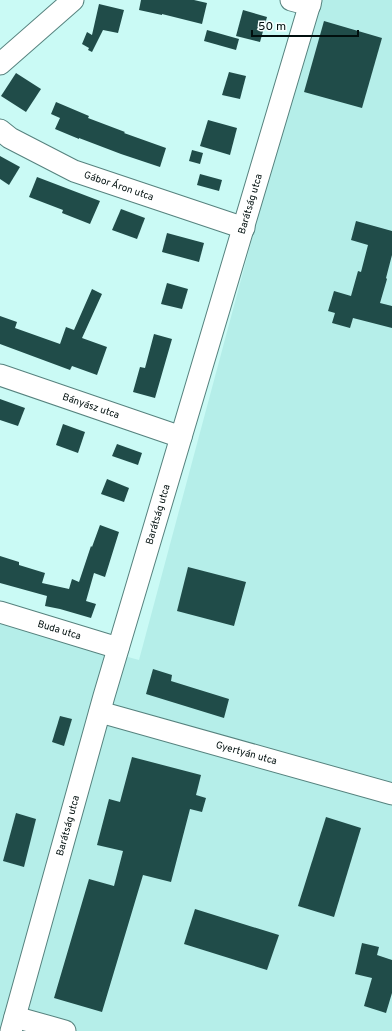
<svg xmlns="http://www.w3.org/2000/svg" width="392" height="1031" font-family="Overpass,sans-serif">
	<rect width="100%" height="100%" fill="#cafaf5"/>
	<polygon fill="#b5eee9" points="316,0 392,0 392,1031 0,1031 0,622 139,660"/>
	<g fill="#204c49">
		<polygon points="141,0 194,0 207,3 202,24 162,14 162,15 139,10"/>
		<polygon points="99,4 124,10 118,33 103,30 92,52 88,50 89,48 82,44 87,32 92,35"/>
		<polygon points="243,10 267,17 260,42 236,36"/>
		<polygon points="324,21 382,38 362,108 304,92"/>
		<polygon points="207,30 239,39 236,50 204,41"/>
		<polygon points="229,72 246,76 240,99 222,95"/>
		<polygon points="16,73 41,89 26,112 1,96"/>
		<polygon points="56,102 89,116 88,118 125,132 124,133 166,148 160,167 121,154 79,138 79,139 55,129 60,118 51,114"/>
		<polygon points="208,120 237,128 230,155 200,146"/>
		<polygon points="192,150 203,153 200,164 189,161"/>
		<polygon points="0,156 20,167 9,185 0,179"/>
		<polygon points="200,174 222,180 219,191 197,185"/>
		<polygon points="37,177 100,201 90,224 62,213 63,210 29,197"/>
		<polygon points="121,209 145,218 137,239 112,230"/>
		<polygon points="356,221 392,231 392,255 386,278 387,279 380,303 392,306 392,328 353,318 350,328 332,323 335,313 328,311 334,291 351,296 358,271 361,272 368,245 351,240"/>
		<polygon points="167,233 204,243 199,262 162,252"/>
		<polygon points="167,283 188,289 182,309 161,304"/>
		<polygon points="92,289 102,294 82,338 107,347 97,375 72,366 70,370 0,344 0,316 17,322 15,328 60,344 66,327 74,330"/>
		<polygon points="154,334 172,339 155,398 133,392 140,367 145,368"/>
		<polygon points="0,399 25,408 18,426 0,420"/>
		<polygon points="63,424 85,432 78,453 56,445"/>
		<polygon points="117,444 142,453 138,465 112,456"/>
		<polygon points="107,479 129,488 124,502 101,494"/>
		<polygon points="100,525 119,532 105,577 94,573 86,601 96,604 91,618 60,609 45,606 47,596 0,583 0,556 19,562 19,565 45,573 42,583 69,589 72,579 79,582 91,546 92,547"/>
		<polygon points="188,567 246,582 234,626 177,611"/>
		<polygon points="153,669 172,675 171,681 229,699 224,718 146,694"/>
		<polygon points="60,716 72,719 64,746 52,742"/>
		<polygon points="132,757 201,775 196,795 206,798 202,812 190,809 171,882 143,875 102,1012 54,998 89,879 114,886 123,851 97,845 109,799 120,802"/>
		<polygon points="16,813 36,819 24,867 3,861"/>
		<polygon points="326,817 361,828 334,917 298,906"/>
		<polygon points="195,909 279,935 267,970 184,944"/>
		<polygon points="362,943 379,947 377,955 392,960 392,993 386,1013 364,1006 372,978 355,974"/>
	</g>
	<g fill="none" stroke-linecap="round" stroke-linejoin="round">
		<g stroke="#56827e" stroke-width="23">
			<g id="minor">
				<polyline points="291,0 310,5"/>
				<polyline points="0,64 73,0"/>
				<path id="s1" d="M0 130 10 138 74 171 244 228"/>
				<path id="s2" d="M0 375 181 437"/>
				<path id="s3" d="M0 612 118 648"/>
				<path id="s4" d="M100 712 392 794"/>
				<polyline points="15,1017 65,1031"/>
				<path id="s5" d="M11 1031 104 696 311 0"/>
			</g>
		</g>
		<use href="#minor" stroke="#fff" stroke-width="21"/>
	</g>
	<g text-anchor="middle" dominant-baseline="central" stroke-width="4" stroke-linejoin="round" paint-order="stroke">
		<g font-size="10" fill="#010f0e" stroke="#f5fefd">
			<text stroke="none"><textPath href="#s1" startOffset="132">Gábor Áron utca</textPath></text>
			<text stroke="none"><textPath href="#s5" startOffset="861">Barátság utca</textPath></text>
			<text stroke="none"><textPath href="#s2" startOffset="96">Bányász utca</textPath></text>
			<text stroke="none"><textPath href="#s5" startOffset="537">Barátság utca</textPath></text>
			<text stroke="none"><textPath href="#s3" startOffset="62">Buda utca</textPath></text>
			<text stroke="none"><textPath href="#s4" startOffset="152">Gyertyán utca</textPath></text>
			<text stroke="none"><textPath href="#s5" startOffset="213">Barátság utca</textPath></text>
		</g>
	</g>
	<path d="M252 30v6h106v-6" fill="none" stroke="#010f0e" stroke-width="2"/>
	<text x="258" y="30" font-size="12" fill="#010f0e" stroke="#f5fefd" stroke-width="3" paint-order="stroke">50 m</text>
</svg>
